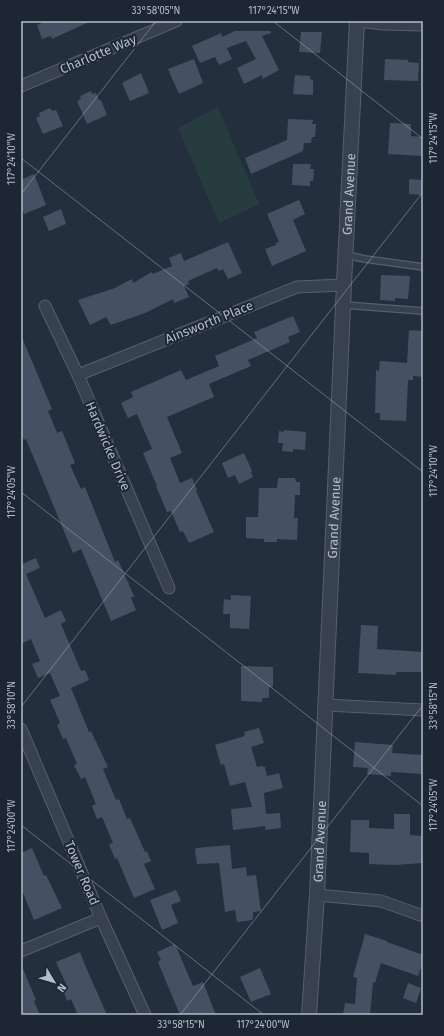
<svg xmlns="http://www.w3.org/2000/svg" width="444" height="1036" font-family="'Fira Sans',sans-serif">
	<rect width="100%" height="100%" fill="#242f3e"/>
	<polygon fill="#263c3f" points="218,107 259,204 219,223 178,128"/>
	<g fill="#455162">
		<polygon points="47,21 91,21 52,39 51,36 42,39 37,25"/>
		<polygon points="235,31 271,31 271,33 262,36 279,70 263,79 262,75 244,84 237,68 256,59 246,41 227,48 232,59 219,65 215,57 200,63 192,46 221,33 222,37"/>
		<polygon points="301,32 322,32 320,53 299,52"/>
		<polygon points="194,59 203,83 179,94 168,69"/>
		<polygon points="385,59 408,60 408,62 419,63 418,81 384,80"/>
		<polygon points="141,73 149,93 130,101 122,83"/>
		<polygon points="295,75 310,76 310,79 313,80 313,95 293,94"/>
		<polygon points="91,91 92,94 96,93 99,100 101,100 107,115 87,124 77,101 81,99 80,96"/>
		<polygon points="50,108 52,111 56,110 63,126 43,134 36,118 40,116 39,113"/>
		<polygon points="288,119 313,120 312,124 316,124 315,137 312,137 311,143 304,143 303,151 251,174 245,158 287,140"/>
		<polygon points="390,123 411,124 411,136 423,137 422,156 388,154"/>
		<polygon points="293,164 311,164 310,169 314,169 313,181 310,181 310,186 292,185"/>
		<polygon points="34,174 46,205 24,214 21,207 21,180"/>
		<polygon points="409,179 423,180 423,195 409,194"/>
		<polygon points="299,200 305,214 293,220 306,251 272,266 265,249 276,245 276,243 279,242 267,214"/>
		<polygon points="61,209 66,224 49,231 43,217"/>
		<polygon points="228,242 242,273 228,279 223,269 219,271 217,268 188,281 189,284 184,286 189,297 174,303 173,299 145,313 111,325 106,317 90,325 78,300 115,288 132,279 133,283 152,272 153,274 172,266 169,258 181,253 184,261"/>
		<polygon points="381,275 410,276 408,299 395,298 395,301 380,300"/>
		<polygon points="293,316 300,332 288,337 290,342 248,360 251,366 209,384 214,397 167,417 182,453 170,458 180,483 192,478 197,490 196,491 214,532 189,543 183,531 180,532 171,511 167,512 156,486 157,486 143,453 152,449 137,414 128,418 121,403 133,397 131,392 181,370 186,380 219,366 215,356 257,338 254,332"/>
		<polygon points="409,330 423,331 423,377 413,376 413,380 408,380 406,421 380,420 380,413 375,413 376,370 379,371 380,361 407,363"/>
		<polygon points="21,335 52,409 48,411 57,433 62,431 75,463 70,465 81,489 85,487 115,562 118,560 134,596 131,598 136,610 111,621 81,549 73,553 26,439 24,440 21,432"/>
		<polygon points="284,430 306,432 305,450 293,449 293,452 282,451 283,443 278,443 279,431 284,432"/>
		<polygon points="244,453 252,471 251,472 253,477 239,484 235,475 228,478 222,463"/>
		<polygon points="278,478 295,478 296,482 300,482 300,495 295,495 294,518 298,518 297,540 277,539 277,542 264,542 264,539 246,538 246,517 258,517 259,488 277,488"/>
		<polygon points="36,558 40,568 26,574 45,618 61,610 66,621 61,624 81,671 85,670 89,680 71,688 89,732 91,731 108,767 103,769 116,800 119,799 127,819 130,818 145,852 147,851 151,861 144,864 155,889 134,898 117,858 115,859 109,844 113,843 102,817 97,819 92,806 96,804 85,777 81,779 74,765 77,764 66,738 63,739 57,725 60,723 50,700 60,696 50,673 38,678 32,664 40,661 31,639 21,644 21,562 22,564"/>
		<polygon points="231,595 251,596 249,629 230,628 230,614 223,614 224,599 231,600"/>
		<polygon points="361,625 378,626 377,649 423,652 423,672 396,672 396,675 358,673"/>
		<polygon points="241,666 273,667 273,687 269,687 269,698 262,698 262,702 241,701"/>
		<polygon points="259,728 264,743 251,747 257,767 261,766 265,767 267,776 279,773 283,788 264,793 266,814 280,813 281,828 265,830 265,826 233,830 231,809 252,807 245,782 230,786 224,764 221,765 215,745 245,736 244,732"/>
		<polygon points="355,742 393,745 392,753 423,755 423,774 391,772 391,776 367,774 368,768 353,767"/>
		<polygon points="394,814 410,814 410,835 423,836 423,863 395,865 369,864 369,853 350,852 351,820 369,820 369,828 394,829"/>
		<polygon points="230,845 232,869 246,867 247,876 256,875 261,911 253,912 253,918 252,920 237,922 235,910 225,912 219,863 197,864 195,850 196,848"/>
		<polygon points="32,848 44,876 46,875 62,908 34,920 21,888 21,853"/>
		<polygon points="176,890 181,901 171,905 178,923 162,930 150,900"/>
		<polygon points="365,934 387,941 387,942 423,955 423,961 418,976 381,963 375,983 373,982 370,1015 343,1015 345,1003 355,1004 357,978 353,977"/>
		<polygon points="175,944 193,986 203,982 216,1015 180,1015 158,962 161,960 157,952"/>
		<polygon points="80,952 85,965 107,1015 78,1015 71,999 67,1001 62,988 67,986 56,962"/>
		<polygon points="21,964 36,1000 34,1001 40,1015 21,1015"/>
		<polygon points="260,968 271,994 251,1002 240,977"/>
		<polygon points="408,983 421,988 416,1003 403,998"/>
	</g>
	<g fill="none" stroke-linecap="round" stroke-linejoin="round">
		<g stroke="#565f6c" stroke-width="8">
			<g id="service">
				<polyline points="346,255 365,259 423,267"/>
				<polyline points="344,305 423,311"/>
			</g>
		</g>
		<g stroke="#565f6c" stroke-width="13">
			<g id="minor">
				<polyline points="359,21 382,24 423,25"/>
				<polyline points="21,86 176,21"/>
				<polyline points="45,306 78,375 169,588"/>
				<polyline points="78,375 297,287 342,285 344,284"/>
				<polyline points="326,705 423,710"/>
				<polyline points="21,729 101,918 145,1015"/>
				<polyline points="317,895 381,901 423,916"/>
				<polyline points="21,951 101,918"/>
			</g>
		</g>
		<g stroke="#565f6c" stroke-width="16">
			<g id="tertiary">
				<path id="s1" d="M309 1015 317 895 344 284 357 21"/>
			</g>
		</g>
		<use href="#service" stroke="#38414e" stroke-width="5.5"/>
		<use href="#minor" stroke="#38414e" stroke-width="11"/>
		<use href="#tertiary" stroke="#38414e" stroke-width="14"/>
	</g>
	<path fill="none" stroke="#b4bcc9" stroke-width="1" stroke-opacity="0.45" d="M273 21 423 139M21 158 423 472M21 194 156 21M21 492 423 806M21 707 423 192M21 825 264 1015M180 1015 423 705"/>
	<g text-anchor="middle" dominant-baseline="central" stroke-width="4" stroke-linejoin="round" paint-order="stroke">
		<g font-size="13" fill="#b4bcc9" stroke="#1d2633">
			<text transform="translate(98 54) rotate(-23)">Charlotte Way</text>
			<text stroke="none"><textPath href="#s1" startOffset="822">Grand Avenue</textPath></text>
			<text transform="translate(209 322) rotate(-22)">Ainsworth Place</text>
			<text transform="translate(108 446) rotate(67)">Hardwicke Drive</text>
			<text stroke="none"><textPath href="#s1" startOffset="498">Grand Avenue</textPath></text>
			<text stroke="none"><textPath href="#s1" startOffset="174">Grand Avenue</textPath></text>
			<text transform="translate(82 873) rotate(67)">Tower Road</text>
		</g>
	</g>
	<rect width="444" height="1036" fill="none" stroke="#1d2633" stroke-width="44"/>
	<g transform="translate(54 982) rotate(128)" stroke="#1d2633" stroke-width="3" paint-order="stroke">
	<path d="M0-3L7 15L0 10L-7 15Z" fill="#b4bcc9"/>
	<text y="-6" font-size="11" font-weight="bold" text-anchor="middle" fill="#b4bcc9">N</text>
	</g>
	<rect x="22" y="22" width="400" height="992" fill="none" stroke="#b4bcc9" stroke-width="1.5"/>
	<g font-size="10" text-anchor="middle" fill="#b4bcc9">
		<text x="156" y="14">33°58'05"N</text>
		<text x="274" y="14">117°24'15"W</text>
		<text transform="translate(433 138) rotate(-90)" y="4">117°24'15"W</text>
		<text transform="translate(11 159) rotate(-90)" y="4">117°24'10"W</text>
		<text transform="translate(433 471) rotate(-90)" y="4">117°24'10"W</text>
		<text transform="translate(11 492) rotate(-90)" y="4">117°24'05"W</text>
		<text transform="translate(11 705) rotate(-90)" y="4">33°58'10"N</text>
		<text transform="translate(433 706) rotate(-90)" y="4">33°58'15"N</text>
		<text transform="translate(433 805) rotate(-90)" y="4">117°24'05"W</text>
		<text transform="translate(11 826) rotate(-90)" y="4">117°24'00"W</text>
		<text x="181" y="1028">33°58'15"N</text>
		<text x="263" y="1028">117°24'00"W</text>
	</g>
</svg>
